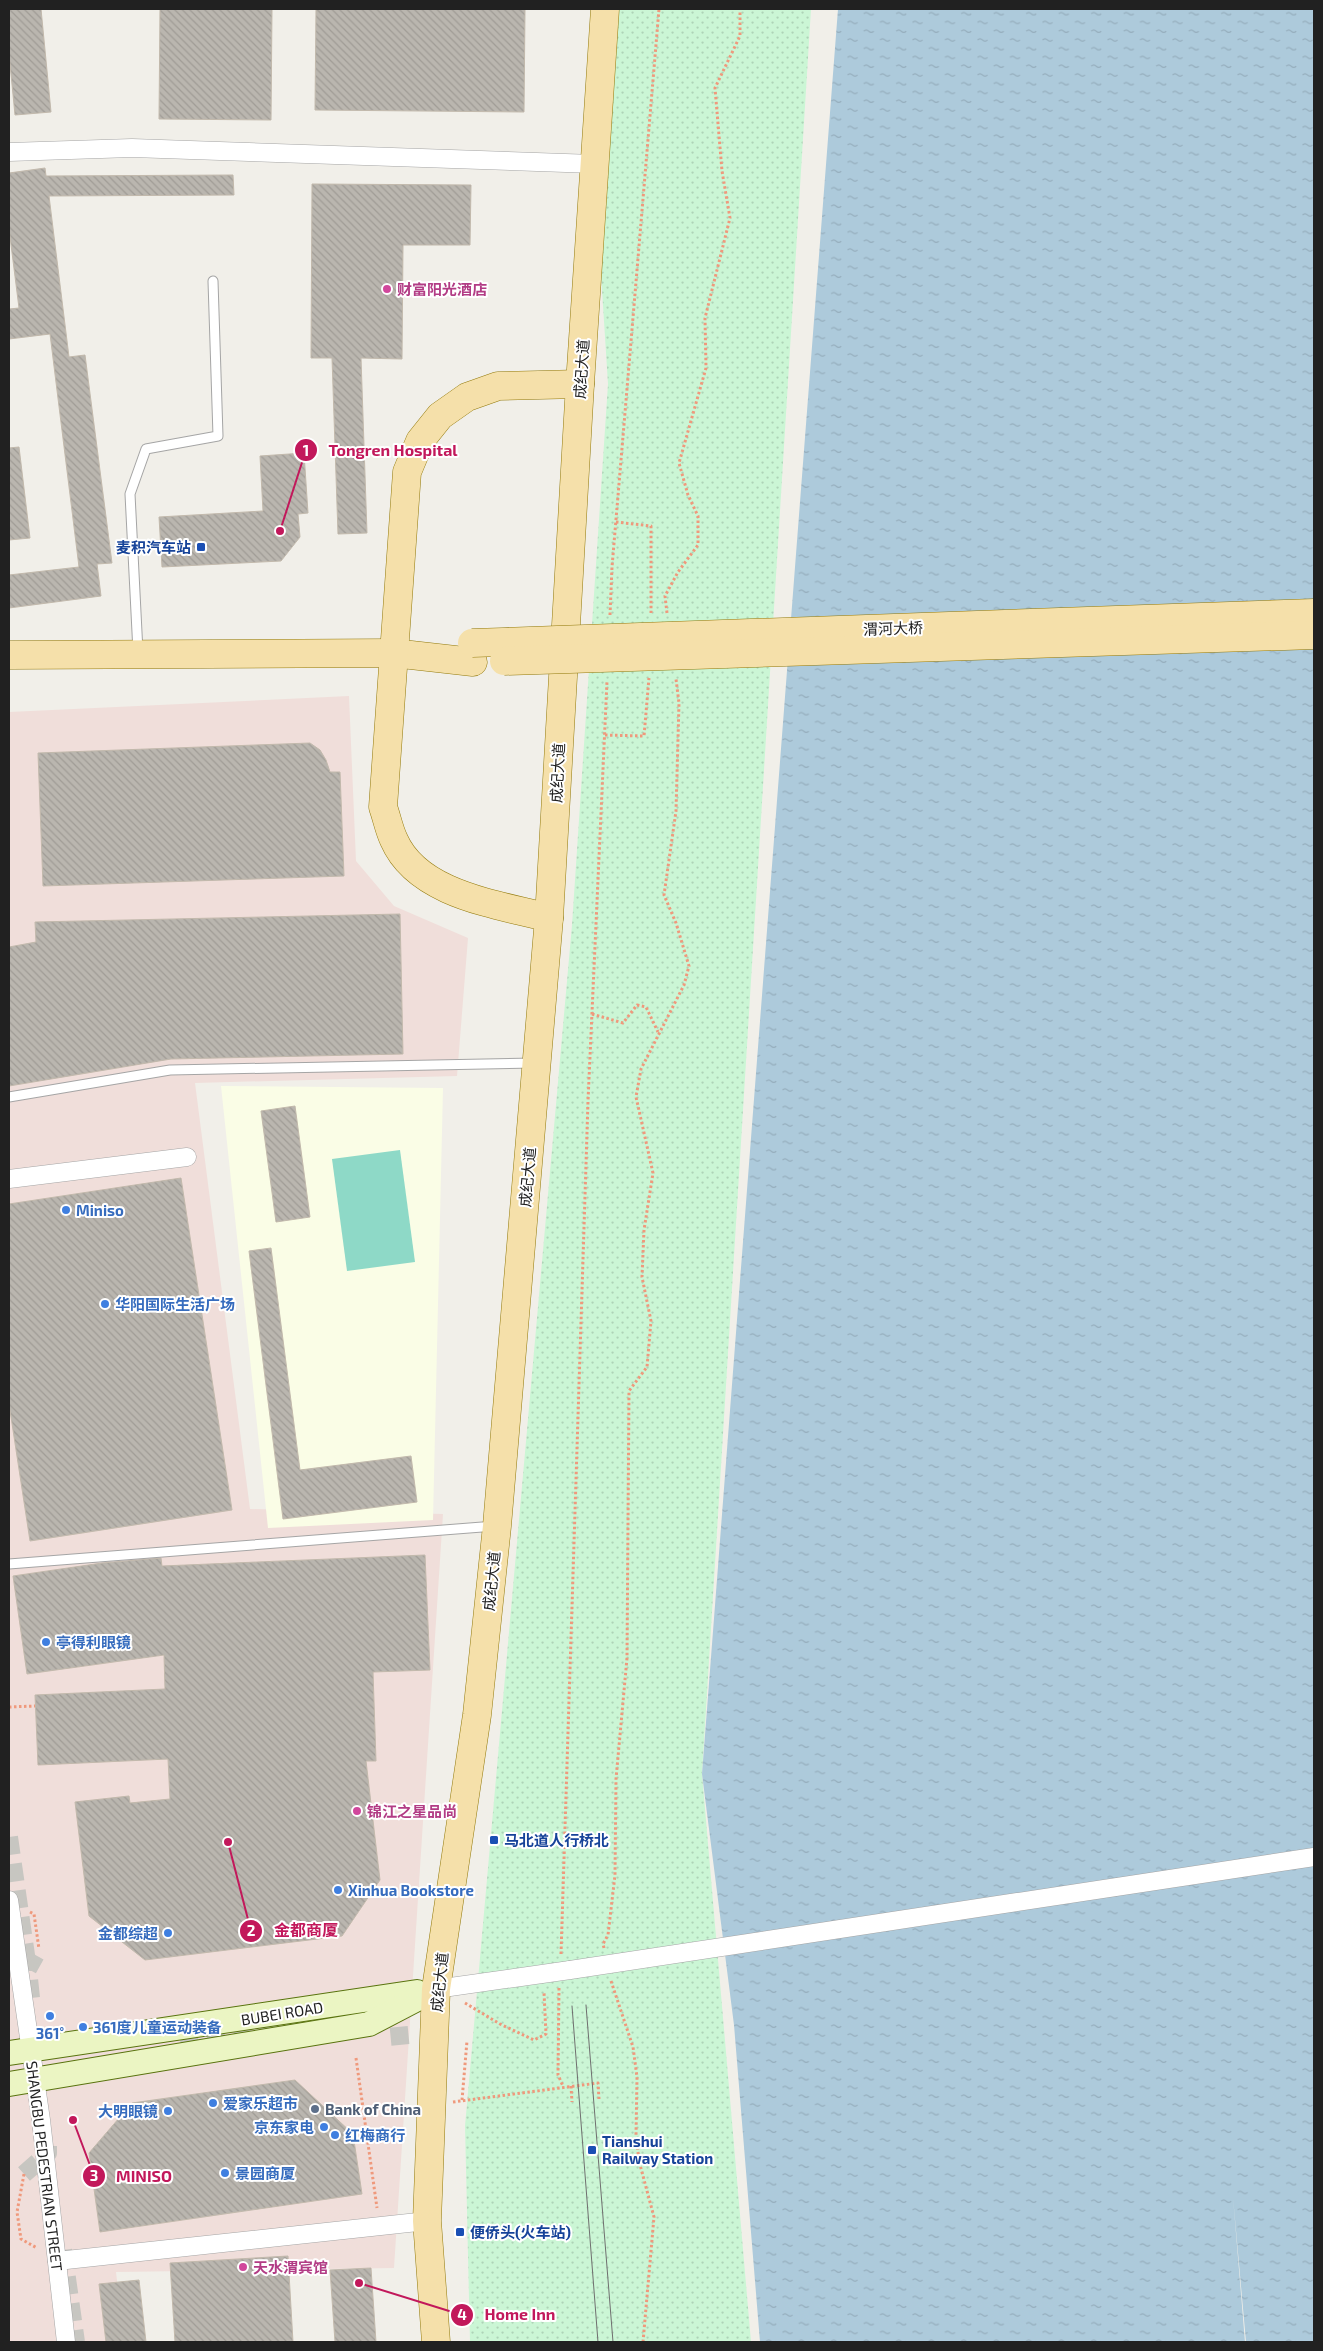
<svg xmlns="http://www.w3.org/2000/svg" width="1323" height="2351" font-family="'Exo 2','Noto Sans SC',sans-serif">
	<defs>
		<pattern id="park-dots" width="8" height="8" patternUnits="userSpaceOnUse" patternTransform="scale(1.25)"><rect width="8" height="8" fill="#cbf6d5"/><path d="M2 2h.1M6 6h.1" fill="none" stroke="#aed3b7" stroke-width="1.8" stroke-linecap="round"/></pattern>
		<pattern id="water-ripples" width="26" height="14" patternUnits="userSpaceOnUse" patternTransform="scale(1.25)"><rect width="26" height="14" fill="#adcadb"/><path d="M2 4q2-2 4 0t4 0M15 11q2-2 4 0t4 0" fill="none" stroke="#95adbc"/></pattern>
		<pattern id="building-back-hatch" width="6" height="6" patternUnits="userSpaceOnUse" patternTransform="scale(1.25)"><rect width="6" height="6" fill="#bab6af"/><path d="M-1 5l2 2M0 0l6 6M5-1l2 2" fill="none" stroke="#a09c96"/></pattern>
	</defs>
	<rect width="100%" height="100%" fill="#f1efe9"/>
	<polygon fill="#f0deda" points="349,696 356,861 394,906 468,938 457,1076 195,1083 250,1509 443,1514 394,2268 116,2272 124,2342 9,2342 9,712"/>
	<polygon fill="#fafde6" points="221,1086 443,1088 433,1520 268,1528"/>
	<polygon fill="url(#park-dots)" points="603,9 811,9 702,1774 751,2342 470,2342 465,2126 572,925 608,384 594,164"/>
	<polygon fill="#8ed9c7" points="400,1150 415,1262 347,1271 332,1159"/>
	<polygon fill="url(#water-ripples)" points="838,9 1314,9 1314,2342 1246,2342 1233,2197 1245,2342 760,2342 734,2025 702,1774"/>
	<g fill="url(#building-back-hatch)" stroke="#c2b9ac">
		<polygon points="9,9 41,9 51,112 15,115 9,54"/>
		<polygon points="160,9 272,9 271,120 159,119"/>
		<polygon points="316,9 525,9 524,112 315,110"/>
		<polygon points="45,168 46,176 233,175 234,195 49,196 69,357 85,355 112,563 97,564 101,596 9,608 9,575 79,567 50,334 9,339 9,309 19,308 9,229 9,173"/>
		<polygon points="312,184 471,185 470,245 403,245 402,359 361,358 367,533 338,534 332,358 311,358"/>
		<polygon points="19,447 30,538 9,540 9,448"/>
		<polygon points="304,453 308,513 298,514 300,537 281,561 162,567 159,517 263,511 260,456"/>
		<polygon points="310,743 320,750 326,760 330,772 340,772 344,876 43,886 38,753"/>
		<polygon points="400,914 403,1054 171,1059 9,1086 9,947 36,942 35,922"/>
		<polygon points="295,1106 310,1217 276,1222 261,1111"/>
		<polygon points="181,1178 232,1510 30,1541 9,1404 9,1204"/>
		<polygon points="271,1248 300,1470 411,1456 417,1502 283,1519 249,1251"/>
		<polygon points="425,1555 430,1670 373,1672 376,1761 366,1761 380,1880 342,1936 145,1960 89,1916 75,1802 129,1796 130,1803 170,1799 168,1759 38,1765 35,1695 165,1689 164,1655 27,1674 13,1576 102,1563 161,1558 162,1566"/>
		<polygon points="295,2080 353,2134 362,2194 100,2232 89,2153 132,2103"/>
		<polygon points="288,2256 293,2342 175,2342 170,2263"/>
		<polygon points="371,2268 376,2342 335,2342 330,2270"/>
		<polygon points="139,2280 146,2342 106,2342 99,2284"/>
	</g>
	<g fill="none" stroke-linecap="round" stroke-linejoin="round">
		<g stroke="#c7c6c1" stroke-width="18" stroke-dasharray="18 9" stroke-linecap="butt">
			<polyline points="9,1837 28,1969"/>
			<polyline points="31,1998 28,1969 39,1949"/>
			<polyline points="388,2010 397,2009 401,2051"/>
			<polyline points="180,2039 357,2015"/>
			<polyline points="24,2174 48,2153 48,2146"/>
			<polyline points="63,2250 76,2342"/>
		</g>
		<g stroke="#a5a5a5" stroke-width="11">
			<g id="lane">
				<polyline points="138,652 130,494 146,449 218,436 213,281"/>
				<polyline points="9,1097 170,1070 534,1063"/>
				<polyline points="9,1564 495,1526"/>
			</g>
		</g>
		<g stroke="#a5a5a5" stroke-width="19">
			<g id="street">
				<polyline points="9,152 132,148 594,164"/>
				<polyline points="9,1179 187,1157"/>
				<polyline points="9,1900 41,2120 66,2342"/>
				<polyline points="436,1989 570,1970"/>
				<polyline points="57,2261 427,2221"/>
			</g>
		</g>
		<g stroke="#59730e" stroke-width="26">
			<g id="secondary">
				<polyline points="9,2053 417,1992"/>
				<polyline points="9,2084 369,2024 436,1989"/>
			</g>
		</g>
		<g stroke="#937a0c" stroke-width="29">
			<g id="primary">
				<polyline points="9,655 393,653 473,662"/>
				<path d="M549 918C497 904 418 895 394 840 389 830 387 818 383 807L407 472 420 441 440 416 467 397 498 386 580 384"/>
				<polyline points="436,2342 427,2221 436,1989 477,1715 497,1526 549,918 580,384 605,9"/>
			</g>
		</g>
		<g stroke="#ef997c" stroke-width="3" stroke-dasharray="2.5 2.5" stroke-linecap="butt">
			<polyline points="616,522 651,526 651,613"/>
			<polyline points="667,613 665,596 678,572 698,545 698,516 688,495 679,463 706,368 705,318 730,218 722,171 715,88 740,36 740,9"/>
			<polyline points="610,615 612,567 659,9"/>
			<polyline points="605,735 644,736 649,678"/>
			<polyline points="592,1014 623,1023 637,1005 646,1007 658,1032"/>
			<polyline points="9,1707 35,1706"/>
			<polyline points="30,1912 34,1914 39,1949"/>
			<polyline points="604,1948 603,1944 608,1935 615,1875 616,1779 627,1658 629,1391 647,1367 651,1321 642,1277 644,1230 653,1173 636,1097 641,1069 684,985 689,966 676,923 664,895 676,811 679,703 676,679"/>
			<polyline points="561,1954 588,1101 607,681"/>
			<polyline points="611,1981 633,2047 637,2077 636,2135 639,2161 654,2217 643,2342"/>
			<polyline points="559,1988 558,2075 563,2086"/>
			<polyline points="465,2003 500,2024 534,2040 546,2034 544,1992"/>
			<polyline points="356,2058 377,2208"/>
			<polyline points="571,2086 572,2102"/>
			<polyline points="462,2100 467,2041"/>
			<polyline points="453,2102 598,2083 599,2099"/>
			<polyline points="24,2174 17,2212 21,2239 37,2248"/>
		</g>
		<use href="#lane" stroke="#fff" stroke-width="9"/>
		<use href="#street" stroke="#fff" stroke-width="18"/>
		<use href="#secondary" stroke="#ebf5c3" stroke-width="24"/>
		<use href="#primary" stroke="#f5e0aa" stroke-width="28"/>
		<g stroke="#6f6f6f" stroke-width="1">
			<polyline points="586,2005 613,2342"/>
			<polyline points="572,2006 598,2342"/>
		</g>
		<g stroke="#a5a5a5" stroke-width="19" stroke-linecap="butt">
			<polyline id="street-bridge" points="570,1970 1314,1857"/>
		</g>
		<g stroke="#937a0c" stroke-width="29" stroke-linecap="butt">
			<g id="primary-bridge">
				<polyline points="472,643 1314,613"/>
				<polyline points="504,661 1314,635"/>
			</g>
		</g>
		<use href="#street-bridge" stroke="#fff" stroke-width="18"/>
		<use href="#primary-bridge" stroke="#f5e0aa" stroke-width="28"/>
	</g>
	<g fill="#d1479c" stroke="#fff" stroke-width="2">
		<circle cx="387" cy="289" r="5"/>
		<circle cx="357" cy="1811" r="5"/>
		<circle cx="243" cy="2267" r="5"/>
	</g>
	<g fill="#1a4fb4" stroke="#fff" stroke-width="2">
		<rect x="196" y="542" width="10" height="10" rx="2.5"/>
		<rect x="489" y="1835" width="10" height="10" rx="2.5"/>
		<rect x="587" y="2145" width="10" height="10" rx="2.5"/>
		<rect x="455" y="2227" width="10" height="10" rx="2.5"/>
	</g>
	<g fill="#3f7fe0" stroke="#fff" stroke-width="2">
		<circle cx="66" cy="1210" r="5"/>
		<circle cx="105" cy="1304" r="5"/>
		<circle cx="46" cy="1642" r="5"/>
		<circle cx="338" cy="1890" r="5"/>
		<circle cx="168" cy="1933" r="5"/>
		<circle cx="50" cy="2016" r="5"/>
		<circle cx="83" cy="2027" r="5"/>
		<circle cx="213" cy="2103" r="5"/>
		<circle cx="168" cy="2111" r="5"/>
		<circle cx="324" cy="2127" r="5"/>
		<circle cx="335" cy="2135" r="5"/>
		<circle cx="225" cy="2173" r="5"/>
	</g>
	<circle fill="#5c6f8a" stroke="#fff" stroke-width="2" cx="315" cy="2109" r="5"/>
	<g text-anchor="middle" dominant-baseline="central" stroke-width="4" stroke-linejoin="round" paint-order="stroke">
		<g font-size="15" font-weight="bold" fill="#b23c85" stroke="#fff" text-anchor="start">
			<text x="397" y="289">财富阳光酒店</text>
			<text x="367" y="1811">锦江之星品尚</text>
			<text x="253" y="2267">天水渭宾馆</text>
		</g>
		<g font-size="15" fill="#212121" stroke="#fff">
			<text transform="translate(581 369) rotate(-86)">成纪大道</text>
			<text transform="translate(893 628) rotate(-2)">渭河大桥</text>
			<text transform="translate(557 773) rotate(-87)">成纪大道</text>
			<text transform="translate(527 1177) rotate(-85)">成纪大道</text>
			<text transform="translate(491 1581) rotate(-84)">成纪大道</text>
			<text transform="translate(439 1982) rotate(-84)">成纪大道</text>
			<text transform="translate(282 2013) rotate(-9)">BUBEI ROAD</text>
			<text transform="translate(45 2166) rotate(83)">SHANGBU PEDESTRIAN STREET</text>
		</g>
		<g font-size="15" font-weight="bold" fill="#164399" stroke="#fff" text-anchor="start">
			<text x="191" y="547" text-anchor="end">麦积汽车站</text>
			<text x="504" y="1840">马北道人行桥北</text>
			<text x="602" y="2141">Tianshui<tspan x="602" dy="17">Railway Station</tspan></text>
			<text x="470" y="2232">便侨头(火车站)</text>
		</g>
		<g font-size="15" font-weight="bold" fill="#366cbe" stroke="#fff" text-anchor="start">
			<text x="76" y="1210">Miniso</text>
			<text x="115" y="1304">华阳国际生活广场</text>
			<text x="56" y="1642">亭得利眼镜</text>
			<text x="348" y="1890">Xinhua Bookstore</text>
			<text x="158" y="1933" text-anchor="end">金都综超</text>
			<text x="93" y="2027">361度儿童运动装备</text>
			<text x="50" y="2033" text-anchor="middle">361˚</text>
			<text x="223" y="2103">爱家乐超市</text>
			<text x="158" y="2111" text-anchor="end">大明眼镜</text>
			<text x="314" y="2127" text-anchor="end">京东家电</text>
			<text x="345" y="2135">红梅商行</text>
			<text x="235" y="2173">景园商厦</text>
		</g>
		<g font-size="15" font-weight="bold" fill="#4e5e75" stroke="#fff" text-anchor="start">
			<text x="325" y="2109">Bank of China</text>
		</g>
	</g>
	<path fill="none" stroke="#c2185b" stroke-width="2" d="M280 531L306 450M228 1842L251 1931M73 2120L94 2176M359 2283L462 2315"/>
	<g fill="#c2185b" stroke="#fff" stroke-width="2">
		<circle cx="280" cy="531" r="5"/>
		<circle cx="228" cy="1842" r="5"/>
		<circle cx="73" cy="2120" r="5"/>
		<circle cx="359" cy="2283" r="5"/>
		<circle cx="306" cy="450" r="12"/>
		<circle cx="251" cy="1931" r="12"/>
		<circle cx="94" cy="2176" r="12"/>
		<circle cx="462" cy="2315" r="12"/>
	</g>
	<g font-size="15" text-anchor="middle" font-weight="bold" fill="#fff">
		<text x="306" y="456">1</text>
		<text x="251" y="1936">2</text>
		<text x="94" y="2181">3</text>
		<text x="462" y="2320">4</text>
	</g>
	<g font-size="16" text-anchor="middle" font-weight="bold" fill="#c2185b" stroke="#fff" stroke-width="4" stroke-linejoin="round" paint-order="stroke">
		<text x="393" y="456">Tongren Hospital</text>
		<text x="306" y="1936">金都商厦</text>
		<text x="144" y="2182">MINISO</text>
		<text x="520" y="2320">Home Inn</text>
	</g>
	<rect width="1323" height="2351" fill="none" stroke="#212121" stroke-width="20"/>
</svg>
